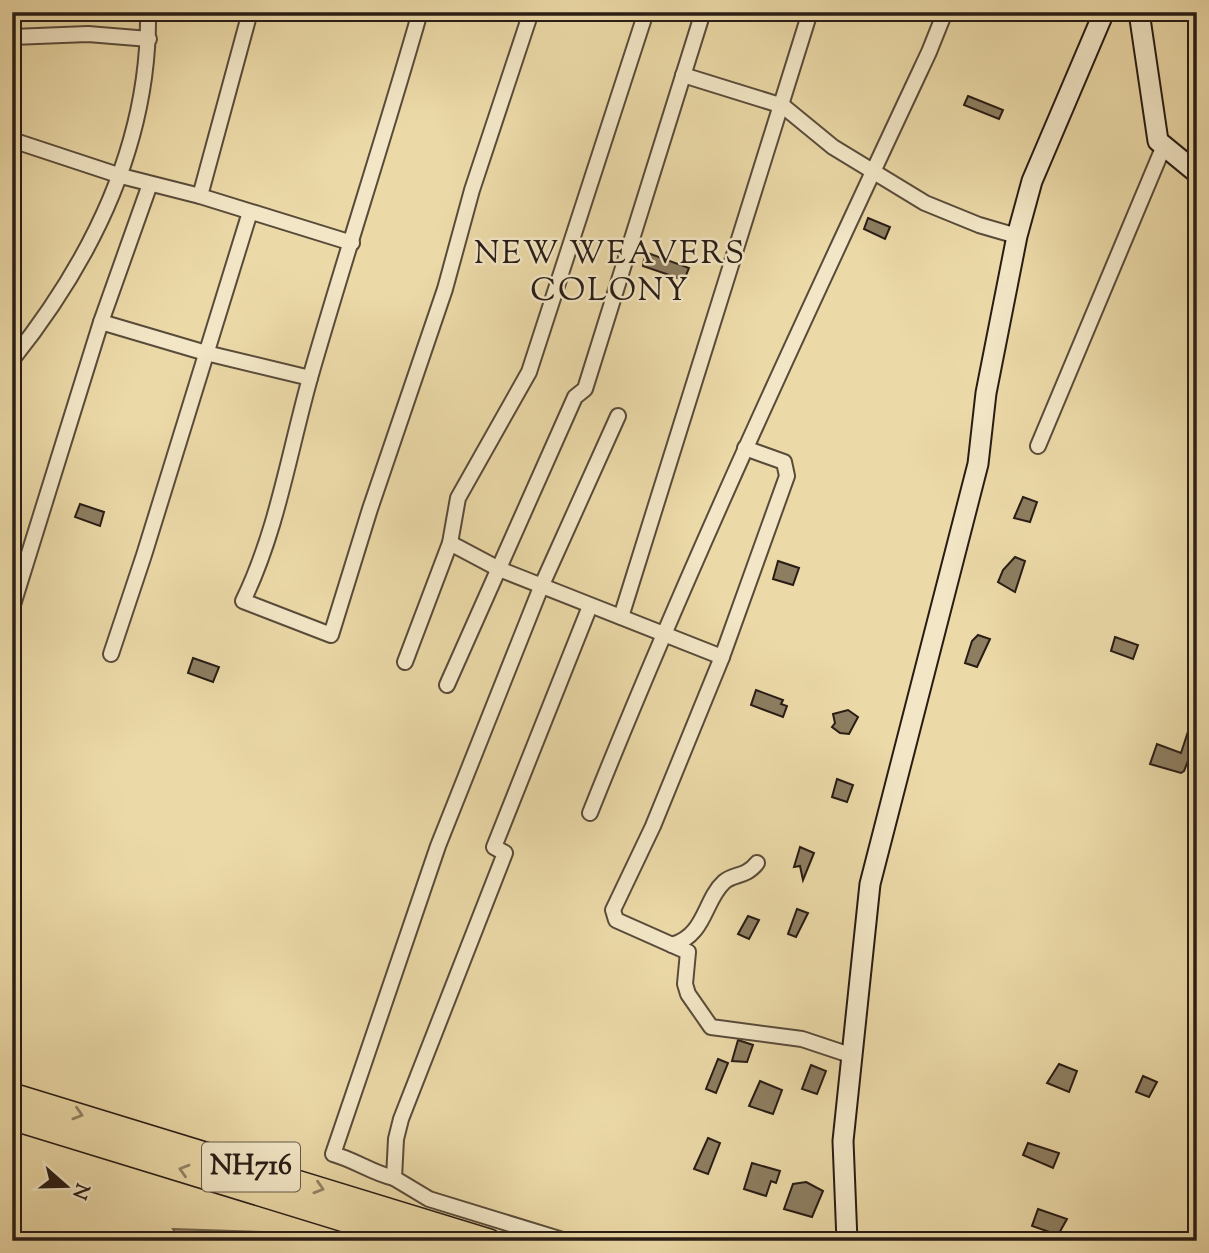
<svg xmlns="http://www.w3.org/2000/svg" width="1209" height="1253" font-family="'Sorts Mill Goudy',serif">
	<rect width="100%" height="100%" fill="#ebd9a7"/>
	<filter id="stains"><feTurbulence type="fractalNoise" baseFrequency=".00286" numOctaves="4"/><feColorMatrix values="0 0 0 0 .2 0 0 0 0 .09 0 0 0 0 .02 0 0 0 .5 -.17"/></filter>
	<radialGradient id="worn" r=".72"><stop offset=".6" stop-color="#630" stop-opacity="0"/><stop offset="1" stop-color="#630" stop-opacity=".3"/></radialGradient>
	<polygon fill="#a99975" stroke="#75674f" stroke-width="2" points="173,1229 264,1232 286,1241 180,1241"/>
	<g fill="none" stroke-linecap="round" stroke-linejoin="round">
		<polyline stroke="#685a45" stroke-width="2" points="185,1241 189,1237 266,1241"/>
	</g>
	<g fill="#8d7e61" stroke="#281c15" stroke-width="2">
		<polygon points="968,96 1003,110 999,119 964,105"/>
		<polygon points="868,218 890,227 885,239 864,229"/>
		<polygon points="645,252 689,268 684,280 643,266"/>
		<polygon points="1023,497 1037,502 1030,522 1014,518"/>
		<polygon points="80,504 104,512 100,526 75,517"/>
		<polygon points="1015,557 1025,561 1015,592 998,582 1003,570"/>
		<polygon points="778,561 799,568 793,585 773,579"/>
		<polygon points="978,635 990,639 977,667 965,663 972,641"/>
		<polygon points="1115,637 1138,645 1133,659 1111,651"/>
		<polygon points="193,658 219,667 213,682 188,673"/>
		<polygon points="756,690 783,700 781,704 787,706 783,717 751,705"/>
		<polygon points="848,710 858,717 849,734 840,733 832,727 835,723 833,714"/>
		<polygon points="1195,710 1197,738 1184,771 1181,773 1150,764 1157,744 1181,753"/>
		<polygon points="837,779 853,785 847,802 832,797"/>
		<polygon points="800,847 814,853 803,880 800,866 794,867"/>
		<polygon points="797,909 808,913 796,937 788,934"/>
		<polygon points="748,916 759,920 749,939 738,934"/>
		<polygon points="738,1040 753,1045 747,1062 732,1061"/>
		<polygon points="718,1059 728,1063 716,1093 706,1089"/>
		<polygon points="1059,1064 1077,1071 1069,1092 1047,1083"/>
		<polygon points="811,1065 826,1071 817,1094 802,1089"/>
		<polygon points="1143,1076 1157,1082 1149,1097 1136,1092"/>
		<polygon points="760,1081 782,1090 773,1114 749,1106"/>
		<polygon points="708,1138 720,1143 708,1174 694,1169"/>
		<polygon points="1028,1143 1059,1153 1053,1168 1023,1155"/>
		<polygon points="752,1163 780,1171 776,1183 771,1181 766,1196 744,1189"/>
		<polygon points="806,1182 823,1191 812,1217 784,1209 793,1184"/>
		<polygon points="1038,1209 1067,1219 1058,1235 1032,1226"/>
	</g>
	<g fill="none" stroke-linecap="round" stroke-linejoin="round">
		<g stroke="#594b3a" stroke-width="18">
			<g id="minor">
				<polyline points="250,12 200,196 352,243"/>
				<path d="M420 12C385 135 345 256 310 378 289 453 277 531 243 601L331 635 370 509 445 289 472 190 531 12"/>
				<polyline points="12,37 88,34 149,39"/>
				<polyline points="683,75 783,106 833,147 925,203 979,225 1017,236"/>
				<polyline points="12,140 121,176 200,196"/>
				<polyline points="101,322 206,353 310,378"/>
				<path d="M12 360C92 260 150 144 148 12"/>
				<polyline points="1038,446 1163,148"/>
				<polyline points="745,448 784,462 787,476 722,657 653,826 613,910 616,920 688,952 685,984 688,994 711,1027 802,1039 847,1054 851,1058"/>
				<polyline points="450,543 499,569 722,657"/>
				<polyline points="12,608 101,322 150,184"/>
				<polyline points="621,617 810,12"/>
				<polyline points="111,654 144,555 250,212"/>
				<polyline points="405,662 450,543 458,498 529,372 646,12"/>
				<polyline points="447,685 575,397 585,389 703,12"/>
				<path d="M590 813C693 555 811 304 929 52L945 12"/>
				<path d="M672 945C706 935 704 900 724 882 734 873 745 878 757 863"/>
				<path d="M394 1178C372 1173 355 1160 333 1154L438 846 541 587 618 416"/>
				<polyline points="566,1241 429,1199 394,1178 396,1139 401,1119 505,853 494,847 590,606"/>
			</g>
		</g>
		<g stroke="#281c15" stroke-width="23">
			<g id="secondary">
				<polyline points="1139,12 1158,141 1197,173"/>
				<polyline points="847,1241 843,1141 870,884 978,464 986,393 1017,236 1032,181 1104,12"/>
			</g>
		</g>
		<g stroke="#281c15" stroke-width="26">
			<g id="trunk">
				<polyline points="12,1095 489,1241"/>
				<polyline points="12,1118 413,1241"/>
			</g>
		</g>
		<use href="#minor" stroke="#f2e6c6" stroke-width="14"/>
		<use href="#secondary" stroke="#f2e6c6" stroke-width="19"/>
		<use href="#trunk" stroke="#ebd9a7" stroke-width="23"/>
	</g>
	<defs><path id="oneway-chevron" d="M-2-3.5L2.5 0L-2 3.5" fill="none" stroke-width="1.6" stroke-linecap="round" stroke-linejoin="round" transform="scale(1.75)"/></defs>
	<g stroke="#938465">
		<use href="#oneway-chevron" transform="translate(78 1114) rotate(17)"/>
		<use href="#oneway-chevron" transform="translate(184 1170) rotate(-163)"/>
		<use href="#oneway-chevron" transform="translate(319 1188) rotate(17)"/>
	</g>
	<g text-anchor="middle" dominant-baseline="central" stroke-width="5" stroke-linejoin="round" paint-order="stroke">
		<rect fill="#f2e6c6" stroke="#65594a" stroke-width="2" x="202" y="1142.5" width="98" height="49" rx="5"/>
		<g font-size="28" font-weight="bold" fill="#281c15">
			<text x="251" y="1167">NH716</text>
		</g>
		<g font-size="32" letter-spacing="2" fill="#281c15" stroke="#f2e6c6">
			<text x="610" y="255">NEW WEAVERS<tspan x="610" dy="37">COLONY</tspan></text>
		</g>
	</g>
	<rect width="1209" height="1253" fill="none" stroke="#ebd9a7" stroke-width="42"/>
	<rect x="14" y="14" width="1181" height="1225" fill="none" stroke="#281c15" stroke-width="3.5"/>
	<rect x="21" y="21" width="1167" height="1211" fill="none" stroke="#281c15" stroke-width="2"/>
	<g transform="translate(66 1186) rotate(110)" stroke="#f2e6c6" stroke-width="5" paint-order="stroke">
	<path d="M0-5L12 26L0 18L-12 26Z" fill="#281c15"/>
	<text y="-10" font-size="19" font-weight="bold" text-anchor="middle" fill="#281c15">N</text>
	</g>
	<rect width="100%" height="100%" filter="url(#stains)"/>
	<rect width="100%" height="100%" fill="url(#worn)"/>
</svg>
